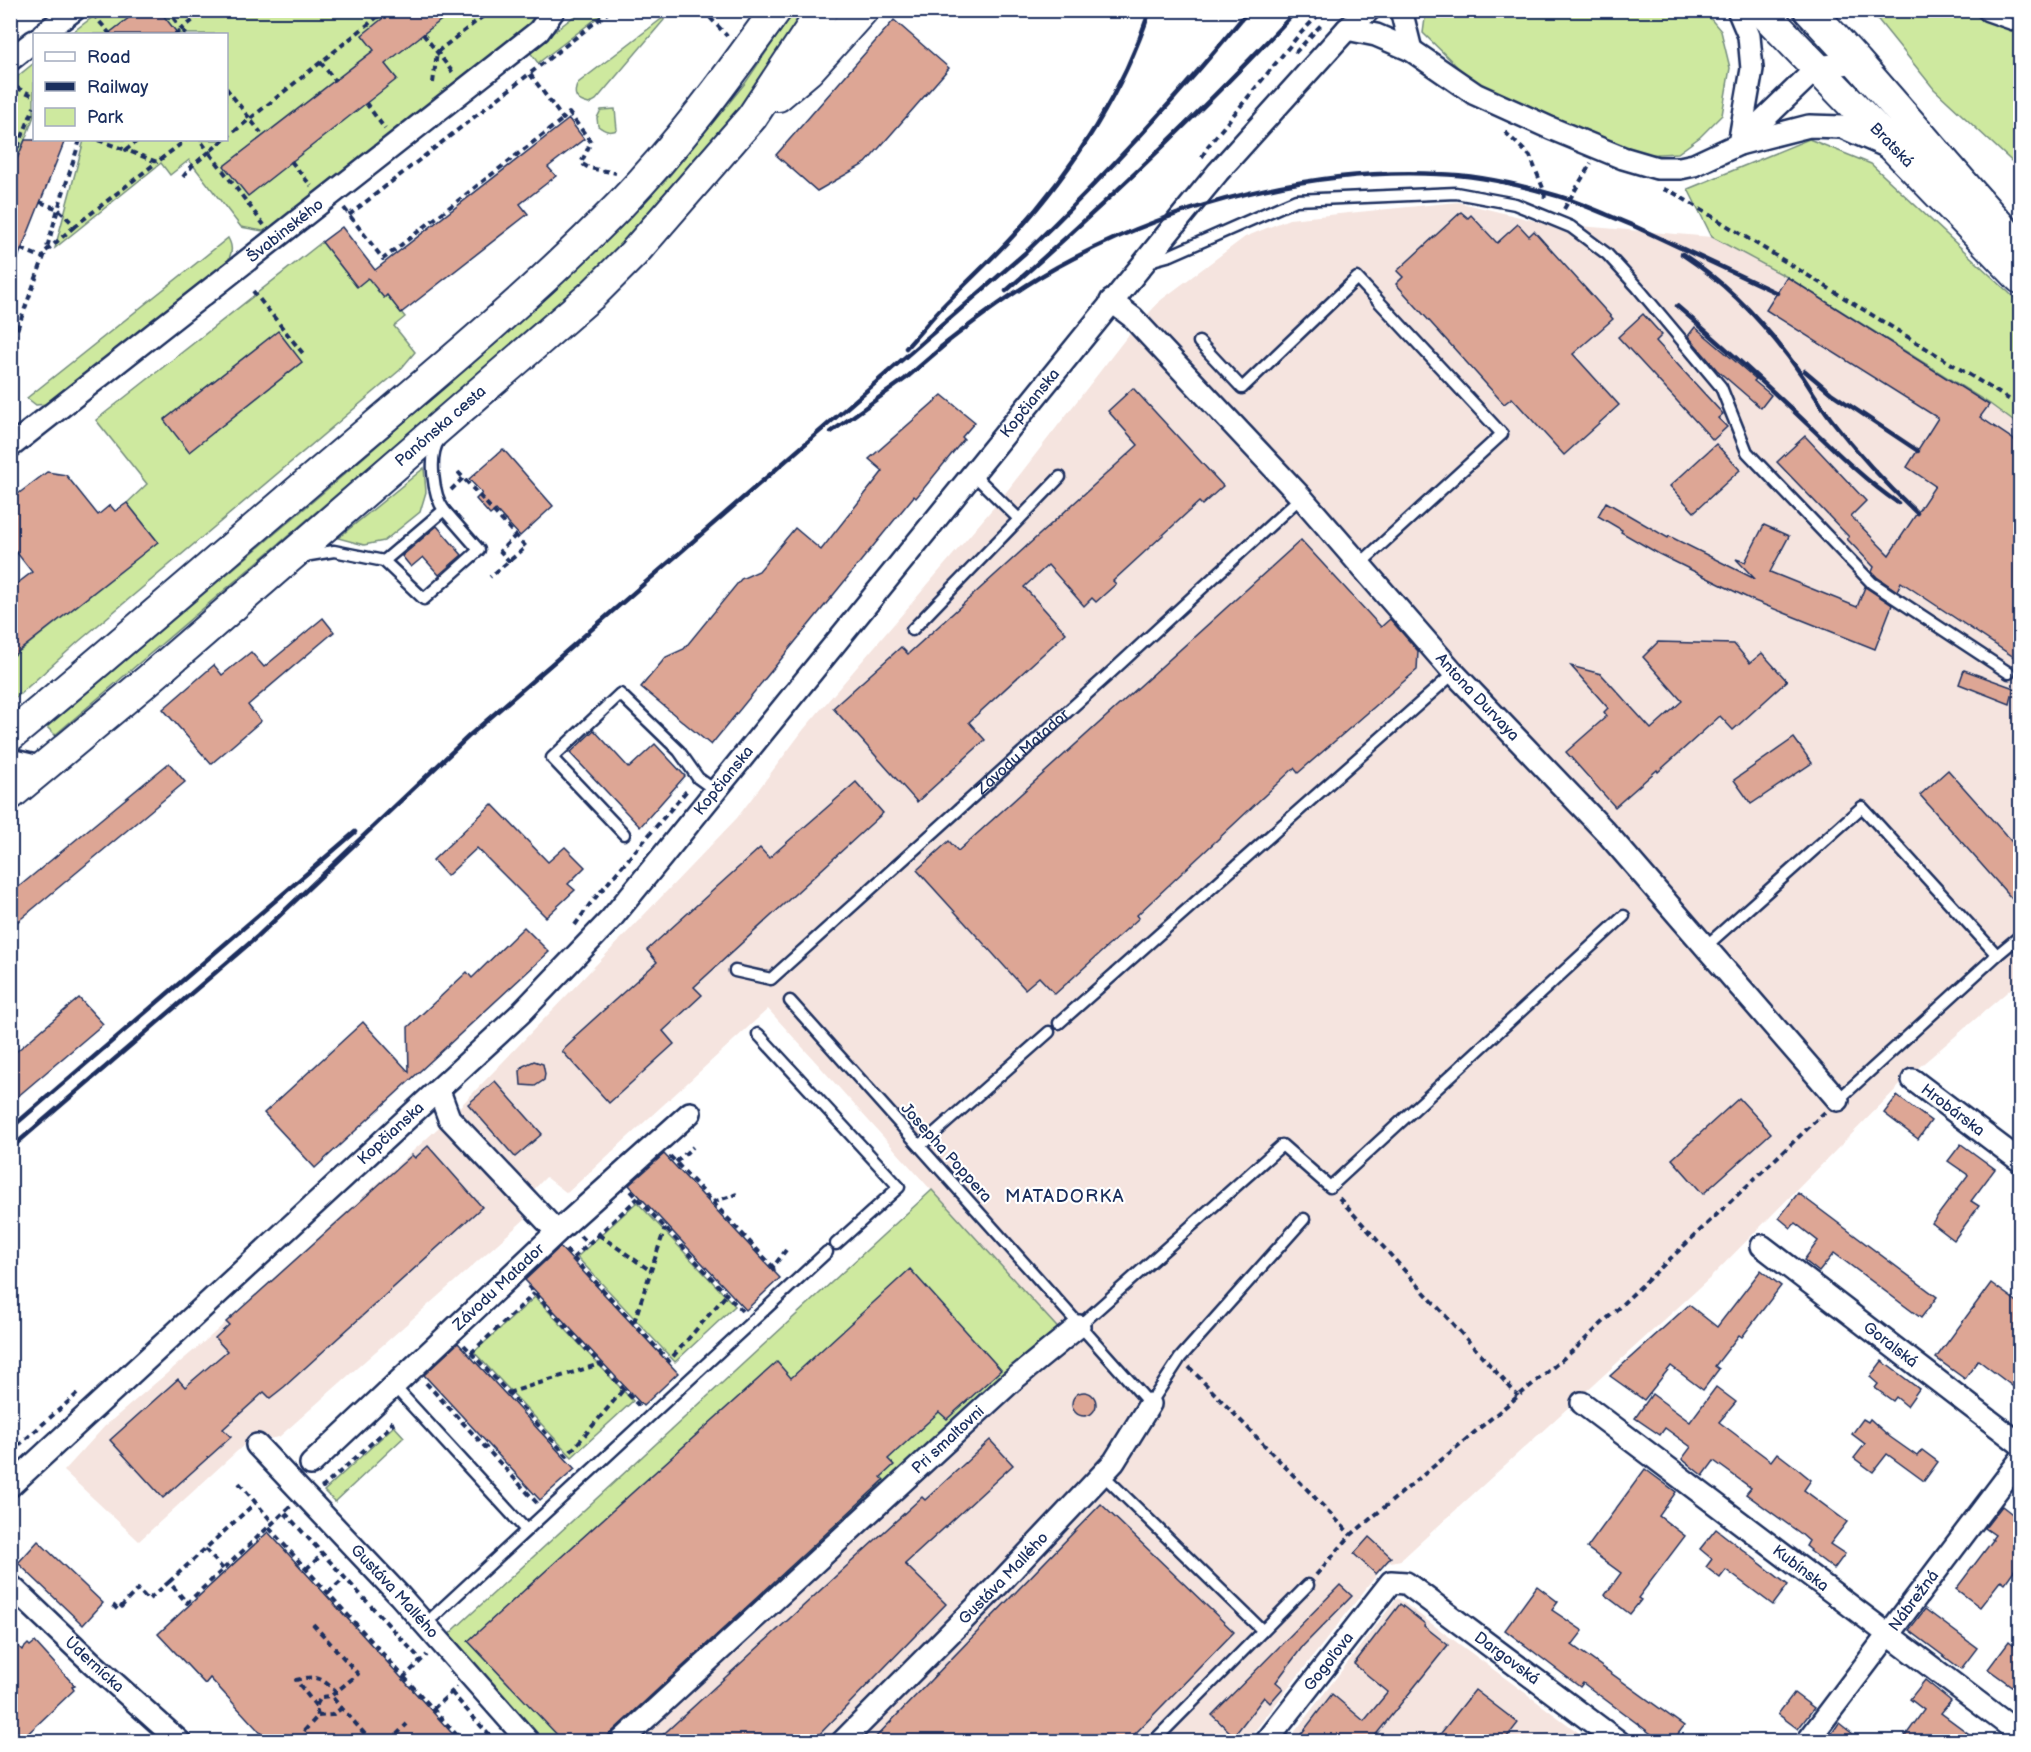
<svg xmlns="http://www.w3.org/2000/svg" width="2031" height="1752" font-family="'Balsamiq Sans',sans-serif">
	<rect width="100%" height="100%" fill="#fff"/>
	<filter id="ink" filterUnits="userSpaceOnUse"><feTurbulence type="fractalNoise" baseFrequency=".0167" numOctaves="2"/><feDisplacementMap in="SourceGraphic" scale="12" xChannelSelector="R" yChannelSelector="G"/><feConvolveMatrix kernelMatrix="1 2 1 2 8 2 1 2 1" color-interpolation-filters="sRGB"/></filter>
	<g filter="url(#ink)">
		<g fill="#f5e4df">
			<polygon points="1458,202 1544,223 1712,237 1787,277 1990,404 2020,426 2020,981 1911,1074 1709,1279 1401,1560 1386,1563 1247,1741 518,1741 446,1637 932,1191 768,1009 567,1193 546,1177 517,1207 526,1218 515,1228 279,1437 246,1443 139,1541 64,1471 105,1426 212,1335 449,1118 737,818 804,729 1000,500 1126,338 1161,300 1245,237 1289,219"/>
			<polygon points="1397,1598 1590,1741 1287,1742"/>
		</g>
		<g fill="#cee99f" stroke="#748c7e" stroke-width="1.5">
			<polygon points="197,10 198,11 538,11 523,32 272,227 263,231 241,227 189,160 170,175 161,163 55,248 84,140 226,140 226,34 171,34 175,31 159,11"/>
			<polygon points="101,11 139,11 108,34 70,34"/>
			<polygon points="581,11 606,11 538,63 529,51"/>
			<polygon points="794,11 810,11 720,137 671,196 569,296 55,735 47,727 332,485 552,293 666,180 746,82"/>
			<polygon points="1426,11 1704,11 1721,31 1730,68 1722,115 1700,137 1678,153 1643,155 1477,86 1423,33"/>
			<polygon points="1871,11 2020,11 2020,169 1934,89"/>
			<path d="M664 17V20L596 100 589 104C576 101 572 95 578 83Z"/>
			<polygon points="34,63 34,116 11,176 11,98 16,94 18,76"/>
			<path d="M615 109 617 130C609 133 605 131 598 126L597 118 601 110Z"/>
			<polygon points="1809,139 1871,164 2020,303 2020,426 1990,404 1787,277 1712,237 1688,189"/>
			<path d="M228 238C233 247 232 252 228 261L48 404 36 405 27 398Z"/>
			<polygon points="322,242 356,286 376,272 377,290 384,298 387,295 405,317 394,326 415,352 400,370 78,642 11,702 11,658 158,542 127,503 147,484 96,420"/>
			<polygon points="424,468 426,492 420,512 384,541 364,545 338,538"/>
			<polygon points="932,1190 1065,1336 617,1741 542,1741 446,1637"/>
			<polygon points="637,1202 735,1306 675,1362 577,1257"/>
			<polygon points="535,1297 633,1401 572,1457 474,1352"/>
			<polygon points="394,1426 404,1437 335,1502 324,1491"/>
		</g>
		<g fill="#dda695" stroke="#1b2f5e" stroke-width="1.5">
			<polygon points="139,10 159,10 178,34 108,34"/>
			<polygon points="393,10 454,10 385,64 397,79 248,196 224,166 374,50 362,35"/>
			<polygon points="894,20 949,68 866,163 817,191 776,155"/>
			<polygon points="569,119 584,139 548,167 556,176 520,204 528,214 401,313 387,295 384,298 368,278 357,287 322,242 342,227 375,270"/>
			<polygon points="25,140 65,140 12,273 10,176"/>
			<polygon points="1461,212 1468,218 1471,215 1497,243 1518,224 1529,236 1534,231 1613,319 1573,354 1619,405 1564,455 1512,398 1504,404 1396,284 1403,277 1397,271"/>
			<polygon points="1787,277 1989,405 1980,417 2020,444 2020,661 1901,582 1897,591 1877,577 1872,572 1874,567 1847,539 1849,537 1777,462 1805,436 1866,501 1851,516 1889,555 1935,486 1907,467 1938,418 1766,310"/>
			<polygon points="1643,314 1662,335 1656,341 1723,414 1718,418 1727,427 1713,440 1618,337"/>
			<polygon points="1695,327 1756,379 1754,381 1771,395 1761,408 1717,370 1688,336"/>
			<polygon points="278,331 302,362 189,452 164,420"/>
			<polygon points="1133,388 1223,486 1202,505 1199,502 1113,581 1116,584 1096,602 1092,598 1084,606 1048,565 1024,587 1066,633 969,722 985,740 917,802 833,708 901,647 908,654 1138,445 1108,411"/>
			<polygon points="942,395 975,422 962,437 964,439 916,498 914,496 711,745 641,687 666,657 684,649 741,579 759,571 795,528 821,550 883,471 869,459"/>
			<polygon points="1716,444 1740,470 1694,512 1670,486"/>
			<polygon points="503,449 553,506 520,536 496,510 490,515 476,499 482,493 469,479"/>
			<polygon points="47,472 66,475 98,515 110,505 115,511 127,503 158,542 10,658 10,589 32,572 10,544 10,500"/>
			<polygon points="1606,502 1668,538 1669,536 1755,579 1736,559 1745,562 1764,525 1789,536 1770,572 1857,607 1865,587 1892,605 1875,649 1752,600 1659,554 1621,532 1622,530 1598,516"/>
			<polygon points="437,526 462,555 439,575 423,557 411,567 402,556"/>
			<polygon points="1301,540 1381,627 1390,619 1418,651 1417,670 1298,773 1294,768 1137,915 1139,918 1055,994 1039,977 1025,989 917,870 949,841 958,851"/>
			<polygon points="323,618 334,632 248,705 261,721 211,764 163,709 214,665 222,675 251,652 264,667"/>
			<polygon points="1658,642 1734,644 1750,663 1762,653 1787,681 1733,730 1720,716 1658,772 1657,770 1615,807 1566,752 1607,716 1604,712 1608,708 1571,666 1601,674 1651,729 1682,701 1643,657"/>
			<polygon points="1964,670 2014,688 2010,704 1959,684"/>
			<polygon points="594,730 629,768 655,744 685,776 640,827 570,753"/>
			<polygon points="1794,738 1812,763 1751,804 1734,780"/>
			<polygon points="169,763 185,782 10,928 10,894"/>
			<polygon points="1948,770 2020,851 2020,908 1920,795"/>
			<polygon points="856,782 883,813 694,987 702,995 663,1031 674,1044 609,1103 562,1051 575,1039 573,1038 657,962 647,950 760,848 769,858"/>
			<polygon points="492,804 548,862 565,847 585,867 568,884 575,890 546,917 477,848 447,876 433,860"/>
			<polygon points="524,927 549,952 315,1168 264,1113 363,1022 409,1072 408,1027 467,972 472,978"/>
			<polygon points="79,998 103,1024 10,1103 10,1057"/>
			<polygon points="534,1061 543,1064 545,1074 544,1080 535,1086 521,1085 520,1071 523,1066"/>
			<polygon points="495,1081 542,1134 515,1157 468,1104"/>
			<polygon points="1897,1096 1931,1121 1918,1139 1884,1113"/>
			<polygon points="1739,1098 1771,1133 1703,1194 1672,1159"/>
			<polygon points="1961,1144 1995,1169 1971,1201 1979,1206 1954,1240 1932,1223 1968,1175 1948,1161"/>
			<polygon points="428,1146 482,1207 284,1387 270,1398 264,1392 223,1429 231,1437 163,1498 110,1440 178,1379 185,1387 227,1351 215,1338 229,1325 226,1322 412,1155 415,1158"/>
			<polygon points="664,1154 780,1278 746,1310 629,1185"/>
			<polygon points="1798,1193 1937,1297 1921,1318 1834,1253 1819,1272 1804,1260 1818,1241 1795,1223 1791,1228 1779,1218"/>
			<polygon points="560,1247 678,1373 643,1406 525,1280"/>
			<polygon points="910,1269 1001,1370 947,1419 939,1412 888,1459 894,1465 881,1477 884,1480 601,1742 564,1742 468,1641 777,1362 791,1378"/>
			<polygon points="1761,1270 1781,1286 1742,1337 1739,1335 1715,1366 1719,1369 1703,1390 1671,1366 1644,1400 1610,1376 1689,1305 1717,1327"/>
			<polygon points="1991,1283 2020,1304 2020,1392 1978,1360 1965,1379 1936,1358"/>
			<polygon points="458,1343 575,1469 540,1500 424,1375"/>
			<polygon points="1882,1361 1919,1389 1907,1406 1896,1397 1893,1401 1875,1388 1878,1384 1870,1377"/>
			<polygon points="1716,1387 1736,1402 1719,1422 1771,1461 1777,1453 1794,1466 1811,1480 1804,1490 1847,1522 1830,1544 1845,1554 1834,1569 1810,1551 1811,1550 1806,1546 1809,1541 1800,1533 1746,1494 1751,1488 1714,1461 1703,1476 1682,1459 1691,1447 1665,1428 1660,1435 1635,1418 1652,1394 1690,1422"/>
			<circle cx="1084" cy="1404" r="12"/>
			<polygon points="1863,1419 1868,1422 1870,1419 1890,1437 1917,1456 1922,1450 1938,1462 1924,1481 1887,1454 1873,1472 1854,1458 1865,1444 1852,1434"/>
			<polygon points="990,1440 1013,1465 905,1564 946,1604 812,1742 655,1742 922,1497 925,1500"/>
			<polygon points="1645,1469 1676,1492 1659,1516 1685,1536 1638,1598 1641,1600 1630,1614 1605,1595 1621,1573 1587,1548"/>
			<polygon points="1101,1504 1234,1632 1127,1742 871,1742"/>
			<polygon points="2002,1506 2020,1520 2020,1562 2005,1583 2001,1580 1980,1607 1956,1589 1993,1540 1992,1539 1995,1535 1985,1528"/>
			<polygon points="1716,1529 1788,1585 1773,1605 1726,1570 1720,1578 1706,1567 1712,1559 1700,1549"/>
			<polygon points="268,1532 326,1595 460,1742 269,1742 210,1678 205,1684 158,1634"/>
			<polygon points="1369,1537 1391,1557 1376,1574 1354,1554"/>
			<polygon points="38,1541 103,1603 83,1625 18,1563"/>
			<polygon points="1340,1585 1352,1596 1303,1646 1276,1682 1283,1688 1270,1703 1264,1697 1234,1736 1212,1715"/>
			<polygon points="1537,1586 1558,1602 1552,1610 1583,1631 1572,1645 1684,1726 1672,1742 1662,1742 1583,1683 1580,1687 1505,1630"/>
			<polygon points="1400,1604 1425,1624 1424,1626 1448,1645 1370,1742 1295,1742 1332,1694 1364,1721 1388,1692 1354,1664"/>
			<polygon points="1925,1609 1977,1648 1961,1669 1909,1630"/>
			<polygon points="10,1638 22,1650 28,1644 30,1646 35,1642 75,1686 72,1687 74,1690 19,1742 10,1742"/>
			<polygon points="2009,1641 2020,1650 2020,1692 1988,1669"/>
			<polygon points="1925,1680 1951,1701 1941,1713 1980,1742 1901,1742 1924,1710 1910,1699"/>
			<polygon points="1475,1690 1518,1723 1503,1742 1434,1742"/>
			<polygon points="1794,1693 1814,1708 1798,1729 1778,1714"/>
			<polygon points="1839,1723 1863,1742 1826,1742"/>
		</g>
		<g fill="none" stroke-linecap="round" stroke-linejoin="round">
			<g stroke="#1b2f5e" stroke-width="15">
				<g id="service">
					<polyline points="1981,10 1986,15 2020,27"/>
					<polyline points="1149,261 1171,255 1296,200 1456,193 1515,204 1571,227 1607,254 1638,288 1721,387 1747,452 1872,583 2009,673"/>
					<polyline points="1199,342 1242,388 1357,278 1502,434 1360,564"/>
					<polyline points="972,473 1019,519"/>
					<path d="M304 556 334 551 384 561 444 510C433 495 428 456 439 440"/>
					<polyline points="384,561 424,599 479,550 444,510"/>
					<polyline points="912,630 1060,477"/>
					<polyline points="624,834 552,758 620,694 679,751 698,778 716,791"/>
					<polyline points="1705,947 1862,807 1997,955 1838,1100"/>
					<polyline points="1997,955 2020,936"/>
					<path id="s1" d="M735 971 771 979 1108 675 1301 497"/>
					<polyline points="790,1001 1150,1404 1180,1358 1304,1219"/>
					<polyline points="1059,1023 1454,673"/>
					<polyline points="758,1034 899,1187 836,1244"/>
					<polyline points="920,1146 1049,1032"/>
					<polyline points="1079,1326 1282,1145 1330,1187 1624,916"/>
					<polyline points="394,1386 526,1530"/>
					<polyline points="1102,1474 1262,1630"/>
					<polyline points="434,1616 827,1252"/>
					<polyline points="1153,1742 1308,1585"/>
				</g>
			</g>
			<g stroke="#1b2f5e" stroke-width="26">
				<g id="minor">
					<polyline points="1401,10 1411,50"/>
					<polyline points="1738,10 1749,36 1752,69 1739,144"/>
					<polyline points="1347,29 1376,35 1411,50 1475,94 1550,128 1623,158 1657,168 1680,168 1694,165 1739,144 1809,126 1842,127 1886,146"/>
					<polyline points="43,34 74,10"/>
					<polyline points="10,60 34,41"/>
					<polyline points="1739,143 1818,67 1857,62"/>
					<path id="s2" d="M1111 301 1132 317 1301 497 1454 673 1605 831 1838 1100"/>
					<path id="s3" d="M10 447 539 31 554 10"/>
					<polyline points="10,760 43,768"/>
					<path id="s4" d="M1913 1080 2020 1161"/>
					<polyline points="439,1091 449,1118 557,1232"/>
					<path id="s5" d="M1762 1246 2020 1444"/>
					<path id="s6" d="M1582 1403 2020 1734"/>
					<path id="s7" d="M257 1445 399 1595 529 1742"/>
					<path id="s8" d="M311 1464 557 1232 690 1113"/>
					<path id="s9" d="M10 1486 521 1013 611 919 661 858 1186 211 1218 172 1347 29 1369 10"/>
					<path id="s10" d="M10 1585 91 1662 180 1742"/>
					<path id="s11" d="M620 1742 1013 1380 1079 1326"/>
					<path id="s12" d="M842 1742 998 1585 1114 1462 1150 1404"/>
					<path id="s13" d="M1266 1742 1391 1582 1406 1583 1619 1742"/>
					<path id="s14" d="M1807 1742 2020 1460"/>
				</g>
			</g>
			<g stroke="#1b2f5e" stroke-width="34">
				<g id="secondary">
					<path id="s15" d="M1761 10 2020 278"/>
					<polyline points="1809,10 1857,62 2020,249"/>
					<polyline points="778,96 809,70 863,10"/>
					<path d="M10 736C114 650 216 561 318 474 420 387 526 301 620 205 678 145 727 78 776 10"/>
					<path id="s16" d="M10 795 148 680 593 294 633 254 752 117 823 10"/>
				</g>
			</g>
			<g stroke="#1b2f5e" stroke-width="4" stroke-dasharray="6 4.5" stroke-linecap="butt">
				<polyline points="167,10 182,29 206,10"/>
				<polyline points="703,10 727,36"/>
				<polyline points="93,14 110,34"/>
				<polyline points="175,34 182,29 186,34"/>
				<polyline points="423,34 454,74"/>
				<polyline points="1295,53 1321,25"/>
				<polyline points="320,62 335,80"/>
				<polyline points="530,74 563,119 569,113 591,142 581,163 589,168 616,173"/>
				<polyline points="11,79 15,87 34,96"/>
				<polyline points="433,83 437,52 491,10"/>
				<polyline points="226,88 261,133"/>
				<polyline points="10,96 15,87"/>
				<polyline points="366,103 385,129"/>
				<polyline points="1505,132 1530,156 1545,193 1544,202"/>
				<polyline points="226,138 386,10"/>
				<polyline points="80,140 58,209 75,226 157,162"/>
				<polyline points="98,140 126,150"/>
				<polyline points="138,140 126,150 157,162 186,140"/>
				<polyline points="224,140 209,152 264,225"/>
				<polyline points="1202,157 1208,146 1298,36 1323,10"/>
				<polyline points="291,161 311,186"/>
				<polyline points="10,167 34,107"/>
				<polyline points="183,177 192,166 209,152 200,140"/>
				<polyline points="1663,189 1674,193 2020,406"/>
				<polyline points="40,202 58,209 46,251 75,226"/>
				<polyline points="344,208 383,259 563,119"/>
				<polyline points="1564,209 1591,163"/>
				<polyline points="349,215 611,10"/>
				<polyline points="21,249 44,258"/>
				<polyline points="253,291 305,356"/>
				<polyline points="10,349 46,251"/>
				<polyline points="458,472 526,547 490,577"/>
				<polyline points="451,490 463,478"/>
				<polyline points="510,562 500,551 515,536"/>
				<polyline points="575,925 590,904 689,788"/>
				<polyline points="670,1156 774,1268"/>
				<polyline points="676,1162 693,1147"/>
				<polyline points="631,1191 742,1311"/>
				<polyline points="1339,1198 1518,1396"/>
				<polyline points="713,1202 737,1194"/>
				<polyline points="599,1235 651,1271"/>
				<polyline points="580,1236 588,1244"/>
				<polyline points="566,1250 669,1361 727,1294"/>
				<polyline points="573,1258 638,1198"/>
				<polyline points="774,1272 773,1267 786,1250"/>
				<polyline points="528,1286 641,1408"/>
				<polyline points="634,1322 665,1228"/>
				<polyline points="464,1345 567,1456 624,1389"/>
				<polyline points="471,1353 535,1293"/>
				<polyline points="1189,1367 1351,1535"/>
				<polyline points="426,1383 537,1503"/>
				<polyline points="508,1393 600,1364"/>
				<polyline points="10,1453 77,1394"/>
				<polyline points="239,1483 273,1523"/>
				<polyline points="322,1485 323,1487 393,1424 387,1418"/>
				<polyline points="285,1513 421,1660"/>
				<polyline points="269,1528 404,1677 427,1655"/>
				<polyline points="205,1549 223,1569"/>
				<polyline points="306,1569 323,1554"/>
				<polyline points="1316,1575 1351,1535 1576,1348 1825,1112"/>
				<polyline points="169,1582 255,1503"/>
				<polyline points="328,1593 345,1578"/>
				<polyline points="113,1605 118,1610 138,1589 148,1600 169,1582 187,1603 291,1506"/>
				<polyline points="313,1624 358,1674 331,1696 372,1742"/>
				<polyline points="404,1677 463,1742"/>
				<polyline points="451,1692 495,1742"/>
				<path d="M316 1706 296 1680C316 1675 321 1677 336 1692"/>
				<polyline points="433,1709 457,1687"/>
				<polyline points="318,1716 332,1715 342,1708"/>
				<polyline points="304,1731 318,1716 316,1706 321,1697 331,1696"/>
				<polyline points="389,1742 407,1724"/>
			</g>
			<use href="#service" stroke="#fff" stroke-width="10"/>
			<use href="#minor" stroke="#fff" stroke-width="21"/>
			<use href="#secondary" stroke="#fff" stroke-width="30"/>
			<g stroke="#1b2f5e" stroke-width="4.5">
				<path d="M1682 254C1731 286 1770 329 1803 377 1812 391 1821 406 1831 419 1857 453 1886 484 1917 513"/>
				<path d="M1006 291C1108 202 1204 109 1297 10"/>
				<path d="M1677 306C1713 337 1749 369 1784 402 1822 437 1856 474 1898 503"/>
				<path d="M941 347C982 315 1025 283 1072 259 1181 202 1315 168 1438 174 1477 175 1521 185 1558 196 1584 204 1609 216 1634 226 1682 248 1729 271 1777 293"/>
				<path d="M906 348C920 333 932 317 946 303 968 281 992 259 1013 236 1072 171 1122 94 1150 10"/>
				<polyline points="1805,371 1831,393 1918,451"/>
				<polyline points="831,432 905,379 948,342"/>
				<polyline points="10,1129 355,832"/>
				<path d="M10 1149 258 936 470 735 1025 253C1105 176 1179 96 1249 10"/>
			</g>
		</g>
	</g>
	<g text-anchor="middle" dominant-baseline="central" stroke-width="4.5" stroke-linejoin="round" paint-order="stroke">
		<g font-size="16" fill="#1b2f5e" stroke="#fff">
			<text stroke="none"><textPath href="#s15" startOffset="188">Bratská</textPath></text>
			<text stroke="none"><textPath href="#s3" startOffset="350">Švabinského</textPath></text>
			<text stroke="none"><textPath href="#s9" startOffset="1491">Kopčianska</textPath></text>
			<text stroke="none"><textPath href="#s16" startOffset="567">Panónska cesta</textPath></text>
			<text stroke="none"><textPath href="#s2" startOffset="540">Antona Durvaya</textPath></text>
			<text stroke="none"><textPath href="#s1" startOffset="376">Závodu Matador</textPath></text>
			<text stroke="none"><textPath href="#s9" startOffset="1005">Kopčianska</textPath></text>
			<text stroke="none"><textPath href="#s4" startOffset="50">Hrobárska</textPath></text>
			<text stroke="none"><textPath href="#s9" startOffset="519">Kopčianska</textPath></text>
			<text transform="translate(946 1153) rotate(48)">Josepha Poppera</text>
			<text stroke="none"><textPath href="#s8" startOffset="258">Závodu Matador</textPath></text>
			<text stroke="none"><textPath href="#s5" startOffset="162">Goralská</textPath></text>
			<text stroke="none"><textPath href="#s11" startOffset="446">Pri smaltovni</textPath></text>
			<text stroke="none"><textPath href="#s6" startOffset="274">Kubínska</textPath></text>
			<text stroke="none"><textPath href="#s12" startOffset="230">Gustáva Mallého</textPath></text>
			<text stroke="none"><textPath href="#s7" startOffset="201">Gustáva Mallého</textPath></text>
			<text stroke="none"><textPath href="#s14" startOffset="177">Nábrežná</textPath></text>
			<text stroke="none"><textPath href="#s13" startOffset="344">Dargovská</textPath></text>
			<text stroke="none"><textPath href="#s13" startOffset="102">Gogoľova</textPath></text>
			<text stroke="none"><textPath href="#s10" startOffset="116">Údernícka</textPath></text>
		</g>
		<g font-size="18" letter-spacing="1.5" fill="#1b2f5e" stroke="#fff">
			<text x="1065" y="1196">MATADORKA</text>
		</g>
	</g>
	<rect width="2031" height="1752" fill="none" stroke="#fff" stroke-width="36"/>
	<rect x="18" y="18" width="1995" height="1716" fill="none" stroke="#1b2f5e" stroke-width="2" filter="url(#ink)"/>
	<rect x="33" y="33" width="195" height="108" fill="#ffffff" stroke="#a4acbf" stroke-width="1.5"/>
	<rect x="45" y="52" width="30" height="9" fill="#ffffff" stroke="#a4acbf" stroke-width="1.5"/>
	<text x="87" y="63" font-size="18" fill="#1b2f5e">Road</text>
	<rect x="45" y="82" width="30" height="9" fill="#1b2f5e" stroke="#a4acbf" stroke-width="1.5"/>
	<text x="87" y="93" font-size="18" fill="#1b2f5e">Railway</text>
	<rect x="45" y="108" width="30" height="18" fill="#cee99f" stroke="#a4acbf" stroke-width="1.5"/>
	<text x="87" y="123" font-size="18" fill="#1b2f5e">Park</text>
</svg>
